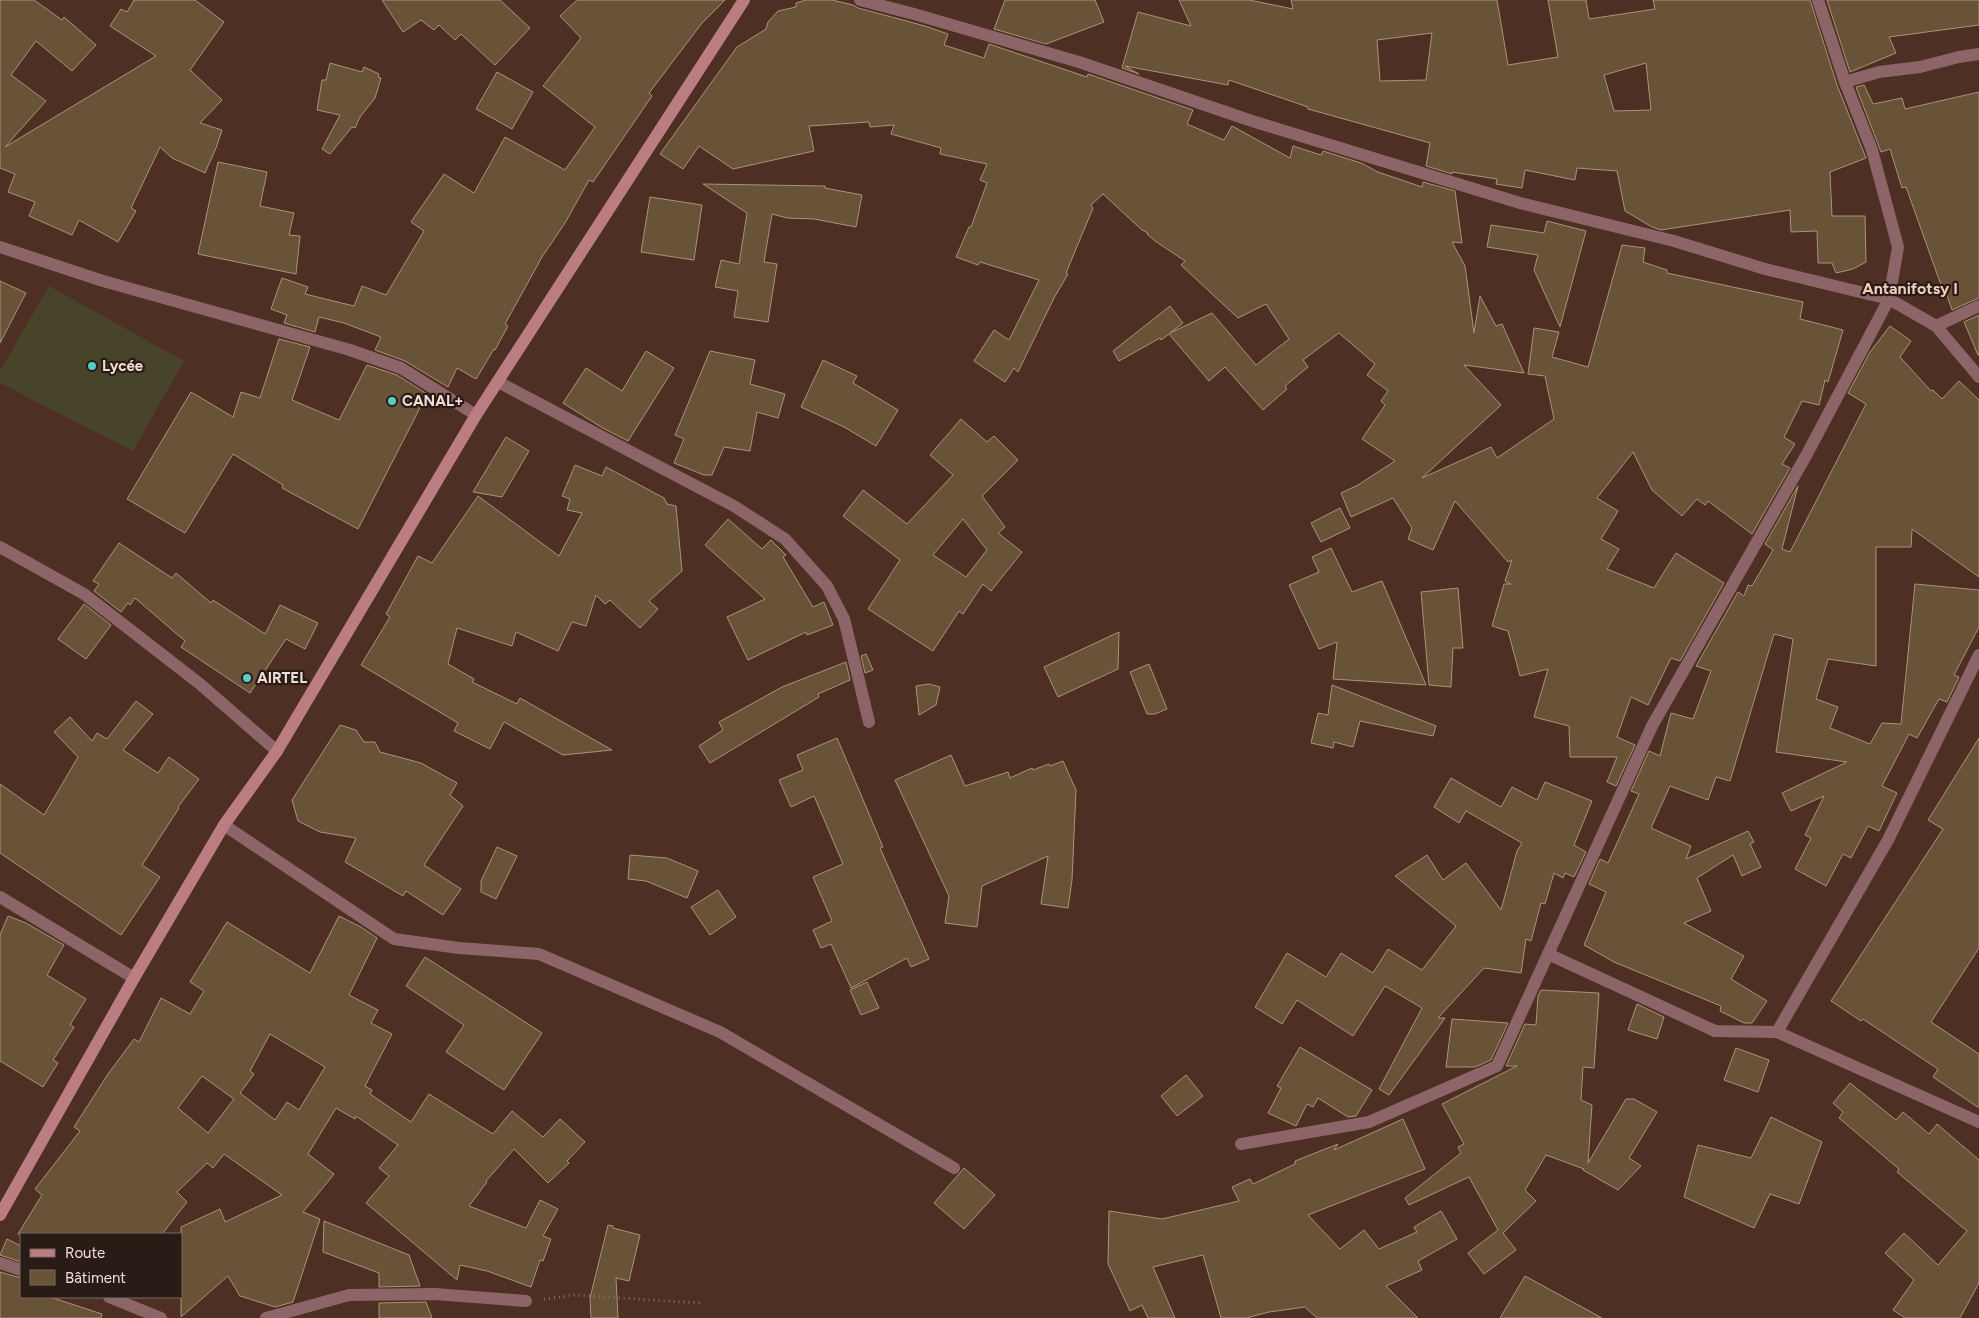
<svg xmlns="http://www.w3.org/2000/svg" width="1979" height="1318" font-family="Figtree,sans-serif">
	<rect width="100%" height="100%" fill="#4d2f23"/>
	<polygon fill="#48442a" points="49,286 184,361 133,451 0,383 0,371"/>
	<g fill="#685339" stroke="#ab9377" fill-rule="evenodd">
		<polygon points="0,0 34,0 62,20 64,17 96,45 72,71 36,41 11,75 46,101 5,147 156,56 110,26 121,9 127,12 134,0 195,0 224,22 190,70 222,100 200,123 222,130 216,148 205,173 172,158 160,147 131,208 136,211 118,242 79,220 72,235 56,228 29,216 35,202 8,192 15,174 0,168"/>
		<polygon points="382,0 500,0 530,28 495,65 461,34 455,40 439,25 434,30 421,20 403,32"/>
		<polygon points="577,0 725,0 702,23 649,93 652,96 593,182 589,180 565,223 542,257 505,324 508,326 495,350 494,349 476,379 457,368 448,387 405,361 375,350 381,337 344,323 319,317 315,332 284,323 287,315 271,309 282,278 308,287 305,294 354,306 362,286 386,295 424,231 411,222 444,174 474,193 505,137 565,170 595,127 543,86 581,38 560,16"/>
		<polygon points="806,0 832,0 853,5 858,8 925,26 948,34 944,45 984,58 989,44 1087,77 1088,74 1193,110 1187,124 1224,140 1232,126 1290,158 1293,146 1321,155 1323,151 1361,163 1378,172 1422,187 1423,182 1455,191 1462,243 1452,242 1465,266 1474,333 1480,296 1496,326 1502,324 1524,373 1464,365 1501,405 1422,478 1491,447 1497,458 1554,419 1545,376 1528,374 1534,328 1559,332 1552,357 1588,367 1622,245 1645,248 1643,262 1667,270 1667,273 1803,302 1800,319 1843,330 1828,382 1825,380 1819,405 1802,401 1784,437 1795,444 1782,464 1790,468 1752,534 1708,501 1705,505 1697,499 1682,516 1652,490 1633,452 1597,498 1618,511 1601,539 1619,549 1607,569 1654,588 1676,553 1724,583 1680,661 1671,658 1648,705 1631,697 1617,737 1635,745 1616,786 1607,782 1617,757 1570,757 1569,726 1534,717 1548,669 1520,676 1508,631 1492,626 1504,584 1511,584 1505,581 1512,560 1508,562 1455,501 1433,550 1408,539 1412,528 1393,498 1351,517 1341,493 1358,485 1395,461 1362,439 1385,405 1381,401 1388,391 1367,375 1375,364 1339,333 1303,360 1308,367 1285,386 1287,389 1263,410 1225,367 1209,381 1169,334 1161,340 1160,338 1119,361 1113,351 1170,306 1183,323 1170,333 1212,313 1256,365 1289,339 1266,304 1238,318 1181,265 1185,261 1155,241 1147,234 1148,233 1142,230 1103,194 1091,205 1093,208 1066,273 1068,274 1054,298 1018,372 1014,368 1005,382 974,361 994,330 1009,340 1039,280 980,262 978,265 956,257 969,227 971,227 987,183 980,180 987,164 940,154 941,148 891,134 894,125 870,127 869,122 809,126 814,151 733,169 699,146 683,169 660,154 737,47 766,29 768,22 778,11 796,7 796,3"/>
		<polygon points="1005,0 1095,0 1104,22 1046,44 994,29"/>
		<path d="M1179 0H1249L1293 9 1291 0H1497L1508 65 1558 57 1548 0H1586L1589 19 1655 9 1653 0H1810L1837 85 1866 158 1830 172 1832 216H1865L1866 262 1853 269 1836 273 1832 263H1818L1817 231 1791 232 1790 210 1661 230 1652 227 1625 211 1617 171 1577 168 1575 180 1525 170 1522 188 1496 184 1497 179 1452 172V174L1426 166 1430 143 1308 109V107L1229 80 1228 85 1125 66 1139 74 1122 68 1138 12 1191 26ZM1432 33 1426 80 1380 81 1377 40ZM1646 63 1651 110 1614 111 1604 75Z"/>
		<polygon points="1827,0 1979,0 1979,25 1889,37 1896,53 1850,72"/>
		<polygon points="330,63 362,72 364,67 379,74 378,77 381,78 375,98 360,117 355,128 352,127 330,154 322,149 340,115 317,110 322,80 326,80"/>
		<polygon points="497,72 533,92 512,129 476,109"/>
		<polygon points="1864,85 1873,104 1902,98 1905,109 1979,92 1979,298 1952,310 1943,284 1941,285 1906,187 1902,188 1890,149 1881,152 1856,87"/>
		<polygon points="218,162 267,172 260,206 294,213 289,235 300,236 296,274 198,254"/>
		<polygon points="703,184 825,186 825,188 862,195 856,227 814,219 787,218 772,214 764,262 777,264 768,322 734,317 738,291 715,287 721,260 739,264 747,213"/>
		<polygon points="650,197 702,205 694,260 641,252"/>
		<polygon points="1547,221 1586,231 1560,327 1534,270 1538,255 1487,247 1491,225 1544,233"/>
		<polygon points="0,281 26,293 0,343"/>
		<polygon points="1979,315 1979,355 1978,355 1964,322"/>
		<polygon points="1890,326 1911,341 1900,357 1931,391 1933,390 1942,399 1959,381 1979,400 1979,577 1912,529 1911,547 1876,547 1876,666 1828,659 1816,699 1838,707 1830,728 1870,744 1882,723 1901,724 1915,584 1979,590 1979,627 1954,675 1959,677 1947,702 1939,699 1917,738 1909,734 1882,786 1897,793 1879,831 1868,826 1851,858 1843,854 1826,886 1795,869 1811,838 1805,835 1824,796 1791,811 1782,793 1847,762 1776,752 1793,639 1774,634 1730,781 1716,777 1708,800 1670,786 1651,828 1691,846 1686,859 1748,831 1754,842 1750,844 1761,867 1742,876 1733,855 1697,878 1711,911 1684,923 1744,956 1731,979 1767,1001 1752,1023 1744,1023 1720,1011 1721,1006 1614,962 1584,945 1606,892 1589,884 1600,859 1608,863 1639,794 1631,791 1649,751 1660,756 1671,713 1693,719 1711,671 1696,666 1738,592 1744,596 1748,585 1752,586 1773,550 1765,544 1798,486 1782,549 1790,552 1866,404 1848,393 1870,352"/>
		<polygon points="279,339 310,347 292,400 339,420 367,365 397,375 427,394 358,529 282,488 283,485 233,454 185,533 127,499 191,392 233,417 241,392 260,398"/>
		<polygon points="646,351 674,368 628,441 601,427 563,403 586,368 622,391"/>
		<polygon points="710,351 755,360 750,384 785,394 778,418 757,412 750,451 724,447 712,475 704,475 674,463 684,439 675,435"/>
		<polygon points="823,360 857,376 853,383 898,410 876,446 844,427 801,407"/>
		<path d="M961 419 987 442 994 436 1018 460 982 496 1005 527 998 533 1022 552 991 591 983 584 963 614 959 611 933 651 868 609 900 560 843 516 863 490 907 524 953 475 930 455ZM963 519 987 550 966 577 933 555Z"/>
		<polygon points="506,437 529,451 502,497 473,492"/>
		<polygon points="575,465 602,476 606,467 664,498 667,504 676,506 682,571 649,601 658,609 640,628 610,600 605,604 596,595 586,626 572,622 558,651 516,632 512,646 457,628 448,664 474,679 472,682 517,704 520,698 612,750 563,755 504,722 490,749 454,731 458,723 361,665 390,617 386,614 418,556 432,563 478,496 559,556 582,513 567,510 570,499 562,496"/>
		<polygon points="1340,508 1350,528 1321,542 1311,523"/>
		<polygon points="728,519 762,549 771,540 786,555 783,557 813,607 824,602 833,625 807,635 806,632 748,660 727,617 765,599 705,545"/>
		<polygon points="119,543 172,578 176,573 211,603 213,600 265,634 280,605 318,623 305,649 286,639 250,693 181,647 185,641 135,598 130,605 128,603 121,612 94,591 99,584 93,581"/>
		<polygon points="1331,548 1352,592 1382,581 1426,685 1333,679 1337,642 1319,649 1289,585 1319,572 1312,557"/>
		<polygon points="1458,588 1463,648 1453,648 1451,687 1429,685 1421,592"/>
		<polygon points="84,604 111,625 86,659 58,639"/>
		<polygon points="1119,632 1118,669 1058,697 1044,667"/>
		<polygon points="866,654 873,670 865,673 861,656"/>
		<polygon points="846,662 850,680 818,694 819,697 710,763 699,746 723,730 719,722 782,687"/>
		<polygon points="1149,664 1167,709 1155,714 1147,714 1130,672"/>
		<polygon points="929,684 940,687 936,705 919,715 916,686"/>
		<polygon points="1332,685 1436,726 1433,736 1360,721 1353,747 1334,742 1333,748 1311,743 1318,713 1328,715"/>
		<polygon points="136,701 153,714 123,750 158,773 169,757 199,779 178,807 179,808 142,865 160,877 121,935 0,853 0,784 44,815 78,757 54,732 70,717 92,741 97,733 107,739"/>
		<polygon points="340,725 356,730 364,742 375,742 380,752 421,763 457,783 450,795 463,806 424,865 461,889 443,915 406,891 403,896 345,862 356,838 320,832 298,821 292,800"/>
		<polygon points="837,738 883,847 880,848 929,959 911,967 907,958 851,988 831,944 821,948 813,930 832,921 813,877 843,864 814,796 791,807 779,780 803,770 797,755"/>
		<polygon points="1979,738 1979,948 1931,1022 1979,1054 1979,1108 1933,1077 1938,1069 1863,1019 1861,1021 1831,1001 1943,829 1928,820"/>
		<polygon points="951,755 965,786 1008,772 1010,778 1032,768 1033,770 1049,764 1050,766 1063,761 1076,790 1072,880 1068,908 1041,904 1048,856 982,886 977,927 945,923 949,896 895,780"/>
		<polygon points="1451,778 1501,807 1512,787 1537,800 1545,782 1592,801 1574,845 1586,852 1574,877 1565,873 1563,878 1554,873 1545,904 1541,903 1531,941 1526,939 1521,973 1484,968 1438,1018 1445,1018 1389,1095 1379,1089 1422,1008 1385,986 1353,1036 1297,1000 1282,1024 1255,1007 1287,953 1326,977 1341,953 1373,973 1388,949 1422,970 1456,926 1395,876 1427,855 1443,880 1466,863 1501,910 1517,851 1522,843 1466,811 1459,823 1434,807"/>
		<polygon points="497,847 517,856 496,899 481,892 481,881"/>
		<polygon points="630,855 667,858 698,871 687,898 646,881 628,879"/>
		<polygon points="718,890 736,917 710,935 691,907"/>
		<polygon points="8,916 26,923 64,945 47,975 86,999 70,1025 74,1027 53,1060 58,1063 43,1087 0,1061 0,935"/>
		<path d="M339 916 361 927 377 938 349 995 378 1010 371 1023 392 1034 365 1086 372 1090 370 1094 411 1122 429 1094 493 1134 512 1111 543 1137 560 1119 585 1142 567 1161 569 1163 548 1183 514 1149 486 1181 487 1182 469 1206 526 1228 540 1200 558 1209 543 1236 551 1239 543 1261 540 1260 531 1287 487 1271 460 1265 457 1280 366 1203 389 1176 379 1168 398 1145 356 1116 355 1119 336 1108 308 1154 334 1174 303 1212 320 1219 293 1302 275 1307 240 1296 228 1276 181 1317V1227L220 1209 225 1222 282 1195 224 1154 213 1168 207 1163 177 1192 187 1202 162 1234H18L42 1195 35 1189 80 1131 74 1127 108 1074 134 1039 139 1042 161 998 190 1014 204 991 190 982 227 922 310 973ZM270 1034 325 1067 299 1110 287 1102 275 1120 240 1093 254 1074 250 1071ZM202 1076 234 1099 208 1133 178 1108Z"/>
		<polygon points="425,957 542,1033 504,1090 446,1052 464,1025 406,986"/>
		<polygon points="867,982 879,1008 861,1015 850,990"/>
		<polygon points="1541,990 1599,993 1594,1068 1583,1067 1581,1100 1592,1105 1588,1163 1626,1099 1634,1099 1657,1112 1629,1158 1641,1166 1618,1190 1583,1170 1584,1169 1546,1155 1525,1190 1536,1201 1503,1233 1516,1250 1484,1274 1468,1253 1498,1230 1469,1177 1409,1205 1405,1198 1461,1153 1458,1147 1464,1144 1442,1104 1517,1066 1506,1066 1525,1024 1536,1025 1538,996"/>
		<polygon points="1637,1004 1664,1017 1657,1039 1628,1030"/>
		<polygon points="1452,1019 1508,1023 1491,1060 1475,1067 1446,1067"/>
		<polygon points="1300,1047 1372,1090 1356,1116 1348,1117 1318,1098 1313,1107 1307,1104 1296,1126 1268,1113 1281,1088 1277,1086"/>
		<polygon points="1736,1048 1769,1060 1758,1092 1724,1080"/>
		<polygon points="1186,1075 1203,1096 1177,1116 1161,1096"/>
		<polygon points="1850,1083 1896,1120 1903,1112 1929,1134 1937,1124 1979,1160 1979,1283 1960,1318 1905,1318 1893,1310 1914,1280 1885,1253 1904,1233 1938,1265 1967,1231 1897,1172 1899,1169 1839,1118 1843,1112 1833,1103"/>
		<polygon points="1771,1117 1822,1142 1799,1204 1770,1194 1754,1228 1684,1197 1698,1145 1751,1158"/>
		<polygon points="1403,1119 1425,1169 1308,1215 1340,1249 1364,1230 1379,1249 1417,1232 1414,1227 1441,1211 1457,1239 1418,1261 1422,1270 1386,1286 1418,1318 1317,1318 1305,1307 1269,1312 1246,1318 1221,1318 1203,1255 1153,1267 1175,1318 1148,1318 1142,1305 1130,1311 1108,1264 1109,1211 1162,1219 1239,1201 1232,1187 1250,1179 1253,1184 1295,1164 1295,1161 1338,1144 1334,1150"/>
		<polygon points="964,1168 995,1195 964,1229 934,1203"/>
		<polygon points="324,1221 409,1255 420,1286 379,1287 379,1273 323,1252"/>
		<polygon points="608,1225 613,1226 613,1228 640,1235 629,1281 616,1278 618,1318 591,1318 590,1298"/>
		<polygon points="7,1239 21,1246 21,1262 0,1255"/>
		<polygon points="0,1272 21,1278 21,1297 50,1297 102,1314 101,1318 0,1318"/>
		<polygon points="1525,1276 1602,1318 1500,1318"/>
		<polygon points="426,1302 432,1318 379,1318 379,1303"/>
	</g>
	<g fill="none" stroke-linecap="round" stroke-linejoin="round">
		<polyline stroke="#8c7268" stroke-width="3" stroke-dasharray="1 4" stroke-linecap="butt" points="544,1299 574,1295 700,1303"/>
		<g stroke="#8d6568" stroke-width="12">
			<polyline points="0,547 84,594 200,684 277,751"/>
			<polyline points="224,825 394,939 459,948 539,954 720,1032 954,1168"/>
		</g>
		<g stroke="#8d6568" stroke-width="12">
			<polyline points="860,0 914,14 1079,62 1252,121 1520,203 1674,241 1765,269 1889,299 1936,326 1979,377"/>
			<polyline points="1845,82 1879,72 1920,67 1959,57 1979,54"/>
			<polyline points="0,247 103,281 350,350 401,368 476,415"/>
			<polyline points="1936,326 1979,306"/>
			<polyline points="498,382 734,506 785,539 827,586 844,619 869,722"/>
			<polyline points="0,897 134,978"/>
			<polyline points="1548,954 1715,1031 1777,1032 1979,1122"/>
			<polyline points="1777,1032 1888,840 1979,655"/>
			<polyline points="1241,1144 1369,1122 1497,1066 1652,726 1807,454 1889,299 1898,247 1872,150 1845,82 1818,0"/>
			<polyline points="0,1263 21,1270"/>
			<polyline points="109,1297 161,1318"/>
			<polyline points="266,1318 349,1295 435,1294 526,1301"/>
		</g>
		<polyline stroke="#bb7d82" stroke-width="12" points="0,1215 134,978 224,825 277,751 476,415 744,0"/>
	</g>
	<g fill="#56cec3" stroke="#291c16" stroke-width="2">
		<circle cx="92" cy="366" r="5"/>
		<circle cx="392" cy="401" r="5"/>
		<circle cx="247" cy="678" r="5"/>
	</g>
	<g text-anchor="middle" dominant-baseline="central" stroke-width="4.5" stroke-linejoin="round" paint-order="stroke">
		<g font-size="15" font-weight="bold" fill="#f2ded6" stroke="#291c16" text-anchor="start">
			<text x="102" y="366">Lycée</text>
			<text x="402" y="401">CANAL+</text>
			<text x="257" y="678">AIRTEL</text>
		</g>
		<g font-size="16" font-weight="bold" fill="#f3ccbd" stroke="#291c16">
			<text x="1910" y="288">Antanifotsy I</text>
		</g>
	</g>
	<rect x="20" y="1233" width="162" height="65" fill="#291c16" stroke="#796a63"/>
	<rect x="30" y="1249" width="25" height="8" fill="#bb7d82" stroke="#796a63"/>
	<text x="65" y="1258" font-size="15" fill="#f2ded6">Route</text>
	<rect x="30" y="1270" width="25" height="15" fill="#685339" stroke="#796a63"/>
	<text x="65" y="1283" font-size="15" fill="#f2ded6">Bâtiment</text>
</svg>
